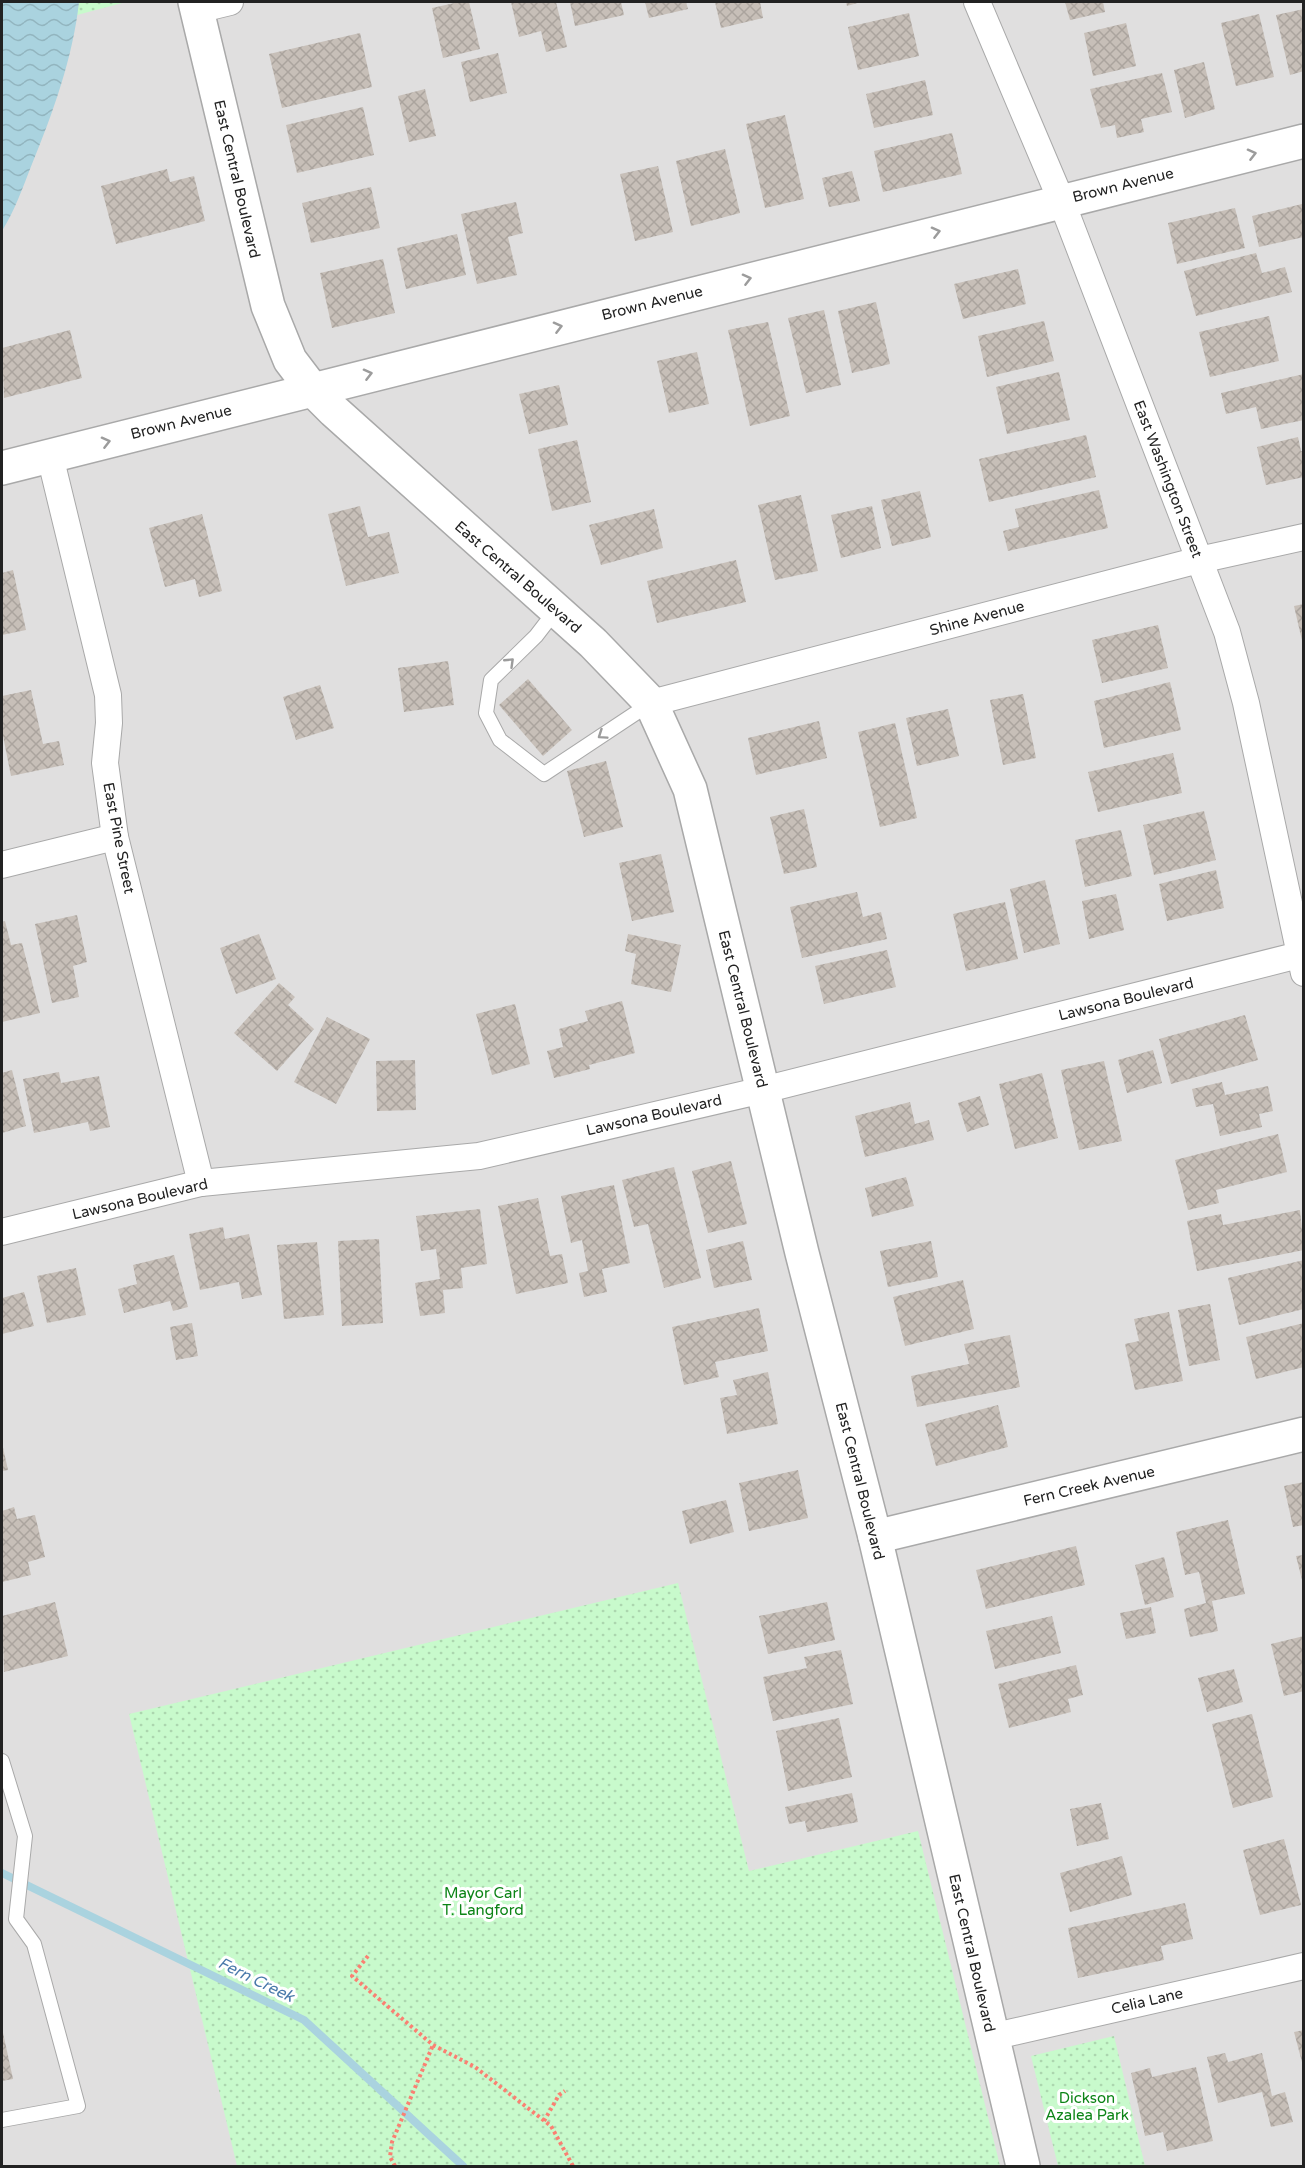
<svg xmlns="http://www.w3.org/2000/svg" width="1305" height="2168" font-family="'Varela Round',sans-serif">
	<defs>
		<pattern id="park-dots" width="8" height="8" patternUnits="userSpaceOnUse" patternTransform="scale(1.5)"><rect width="8" height="8" fill="#c8facc"/><path d="M2 2h.1M6 6h.1" fill="none" stroke="#acd6af" stroke-width="1.8" stroke-linecap="round"/></pattern>
		<pattern id="water-waves" width="16" height="10" patternUnits="userSpaceOnUse" patternTransform="scale(1.5)"><rect width="16" height="10" fill="#aad3df"/><path d="M0 5q4-4 8 0t8 0" fill="none" stroke="#92b5bf"/></pattern>
		<pattern id="building-cross-hatch" width="8" height="8" patternUnits="userSpaceOnUse" patternTransform="scale(1.5)"><rect width="8" height="8" fill="#c7bfb8"/><path d="M0 0l8 8M0 8l8-8" fill="none" stroke="#aba49e"/></pattern>
	</defs>
	<rect width="100%" height="100%" fill="#f2efe9"/>
	<rect fill="#e0dfdf" x="2" y="2" width="1301" height="2164"/>
	<g fill="url(#park-dots)">
		<polygon points="79,2 126,2 77,15"/>
		<polygon points="678,1583 749,1871 918,1831 1000,2166 237,2166 129,1714"/>
		<polygon points="1114,2036 1145,2166 1058,2166 1031,2056"/>
	</g>
	<path fill="url(#water-waves)" d="M2 2H79C73 57 53 113 32 164 23 187 15 210 2 231Z"/>
	<g fill="none" stroke-linecap="round" stroke-linejoin="round">
		<polyline stroke="#aad3df" stroke-width="8" points="2,1873 304,2020 463,2166"/>
	</g>
	<g fill="url(#building-cross-hatch)">
		<polygon points="459,2 469,2 480,49 443,58 432,8"/>
		<polygon points="511,2 556,2 567,47 546,52 541,31 519,37"/>
		<polygon points="570,2 621,2 624,15 575,26"/>
		<polygon points="645,2 686,2 688,9 649,18"/>
		<polygon points="715,2 760,2 763,18 721,28"/>
		<polygon points="846,2 861,2 847,6"/>
		<polygon points="1065,2 1103,2 1105,12 1070,20"/>
		<polygon points="1304,9 1304,71 1290,75 1276,15"/>
		<polygon points="909,13 919,56 858,70 848,27"/>
		<polygon points="1259,14 1274,77 1236,86 1221,23"/>
		<polygon points="1126,23 1136,66 1093,76 1084,33"/>
		<polygon points="360,33 372,87 282,108 269,54"/>
		<polygon points="498,53 507,93 470,102 461,62"/>
		<polygon points="1204,62 1215,109 1185,118 1174,70"/>
		<polygon points="1162,73 1172,112 1141,119 1144,132 1117,138 1115,125 1101,128 1090,89"/>
		<polygon points="925,80 933,115 874,128 866,94"/>
		<polygon points="425,89 436,136 409,142 398,96"/>
		<polygon points="363,107 374,155 297,173 286,125"/>
		<polygon points="785,115 804,199 765,208 746,124"/>
		<polygon points="952,133 962,174 883,192 874,151"/>
		<polygon points="725,149 740,213 691,226 676,161"/>
		<polygon points="658,166 673,232 635,241 620,174"/>
		<polygon points="167,169 170,182 194,176 205,221 116,244 101,186"/>
		<polygon points="852,171 860,201 829,207 822,178"/>
		<polygon points="371,187 380,228 311,243 302,203"/>
		<polygon points="516,202 523,233 508,237 517,275 477,284 461,214"/>
		<polygon points="1302,204 1304,237 1259,247 1252,216"/>
		<polygon points="1235,208 1245,248 1177,264 1168,223"/>
		<polygon points="457,234 466,275 406,289 397,248"/>
		<polygon points="1256,253 1262,273 1285,267 1292,292 1196,316 1184,271"/>
		<polygon points="383,259 395,313 332,328 320,273"/>
		<polygon points="1018,269 1026,304 963,319 954,284"/>
		<polygon points="876,302 890,364 852,373 838,311"/>
		<polygon points="824,310 841,385 806,393 788,318"/>
		<polygon points="1269,316 1279,361 1210,377 1199,332"/>
		<polygon points="1044,321 1054,361 987,377 978,336"/>
		<polygon points="768,322 790,416 750,426 728,330"/>
		<polygon points="70,330 82,378 4,398 2,348"/>
		<polygon points="697,352 709,404 669,413 657,361"/>
		<polygon points="1059,372 1070,420 1007,434 996,387"/>
		<polygon points="1304,374 1304,420 1261,429 1256,407 1226,414 1221,393"/>
		<polygon points="559,385 568,425 529,434 519,394"/>
		<polygon points="1086,435 1096,477 989,502 979,459"/>
		<polygon points="1298,437 1301,451 1304,451 1304,477 1266,485 1257,447"/>
		<polygon points="577,440 591,502 552,511 538,449"/>
		<polygon points="1099,490 1108,528 1008,551 1003,531 1019,527 1015,509"/>
		<polygon points="920,491 931,537 892,546 881,500"/>
		<polygon points="801,495 818,571 775,580 758,505"/>
		<polygon points="360,506 368,537 389,532 399,573 346,586 328,514"/>
		<polygon points="872,506 881,548 841,558 831,515"/>
		<polygon points="654,509 663,548 601,565 589,525"/>
		<polygon points="202,514 222,591 199,597 195,579 165,587 149,528"/>
		<polygon points="736,560 746,602 657,623 647,581"/>
		<polygon points="13,570 26,630 2,635 2,573"/>
		<polygon points="1304,604 1304,645 1303,645 1294,606"/>
		<polygon points="1158,625 1168,668 1102,683 1092,640"/>
		<polygon points="448,661 454,705 404,712 398,668"/>
		<polygon points="528,679 572,730 543,756 499,705"/>
		<polygon points="1170,682 1181,730 1104,748 1094,701"/>
		<polygon points="320,685 334,728 296,740 283,697"/>
		<polygon points="31,690 43,744 59,741 64,765 11,776 2,731 2,696"/>
		<polygon points="1023,694 1036,758 1003,765 990,700"/>
		<polygon points="948,709 959,756 917,766 906,718"/>
		<polygon points="819,721 827,758 756,775 748,738"/>
		<polygon points="895,723 917,818 880,827 858,732"/>
		<polygon points="1173,753 1182,793 1098,812 1088,772"/>
		<polygon points="606,761 623,827 584,837 567,771"/>
		<polygon points="804,809 817,867 784,874 770,817"/>
		<polygon points="1204,811 1216,860 1154,875 1143,825"/>
		<polygon points="1121,830 1132,876 1085,887 1075,840"/>
		<polygon points="661,854 674,912 632,921 619,863"/>
		<polygon points="1216,870 1224,908 1167,921 1159,884"/>
		<polygon points="1045,880 1060,944 1024,953 1010,889"/>
		<polygon points="857,892 863,917 881,912 887,939 802,958 790,907"/>
		<polygon points="1116,894 1124,930 1089,939 1082,901"/>
		<polygon points="1005,902 1018,959 966,971 953,914"/>
		<polygon points="77,915 87,962 73,966 79,997 52,1003 35,924"/>
		<polygon points="5,921 11,945 22,943 40,1013 2,1022 2,922"/>
		<polygon points="259,934 276,979 236,994 220,948"/>
		<polygon points="628,934 681,945 671,992 631,984 636,954 625,951"/>
		<polygon points="887,950 896,987 824,1004 815,966"/>
		<polygon points="279,983 295,997 288,1005 314,1029 277,1071 234,1033"/>
		<polygon points="622,1001 635,1053 589,1065 590,1069 554,1078 547,1051 563,1047 559,1029 588,1021 585,1011"/>
		<polygon points="515,1004 530,1064 492,1075 476,1014"/>
		<polygon points="1245,1015 1258,1060 1171,1084 1159,1039"/>
		<polygon points="327,1017 370,1039 336,1104 294,1082"/>
		<polygon points="1153,1050 1162,1083 1127,1093 1118,1060"/>
		<polygon points="415,1060 416,1110 377,1111 376,1061"/>
		<polygon points="1104,1061 1122,1141 1079,1150 1061,1070"/>
		<polygon points="12,1070 26,1126 2,1133 2,1073"/>
		<polygon points="59,1072 61,1083 99,1076 110,1127 90,1131 88,1122 34,1133 23,1079"/>
		<polygon points="1042,1073 1058,1138 1015,1149 999,1084"/>
		<polygon points="1222,1082 1225,1095 1268,1086 1273,1111 1259,1114 1262,1127 1220,1136 1213,1104 1196,1107 1192,1089"/>
		<polygon points="980,1096 989,1125 967,1132 958,1103"/>
		<polygon points="910,1102 915,1124 929,1120 934,1140 865,1157 855,1116"/>
		<polygon points="1278,1134 1287,1172 1216,1190 1219,1203 1188,1210 1175,1160"/>
		<polygon points="731,1161 747,1224 708,1233 692,1171"/>
		<polygon points="674,1167 701,1278 664,1288 648,1224 634,1227 622,1180"/>
		<polygon points="906,1177 914,1206 872,1217 865,1188"/>
		<polygon points="614,1185 630,1263 602,1269 607,1292 584,1297 579,1273 588,1271 582,1240 571,1243 561,1196"/>
		<polygon points="538,1198 550,1256 562,1254 568,1283 516,1294 498,1206"/>
		<polygon points="480,1209 487,1264 461,1268 463,1288 443,1290 445,1313 420,1316 415,1283 440,1279 436,1249 421,1251 416,1216"/>
		<polygon points="1300,1210 1304,1250 1197,1271 1187,1221 1221,1214 1223,1225"/>
		<polygon points="223,1227 225,1239 249,1234 262,1295 242,1299 239,1282 200,1290 189,1234"/>
		<polygon points="379,1239 383,1323 342,1326 338,1241"/>
		<polygon points="743,1241 752,1280 714,1288 706,1250"/>
		<polygon points="931,1241 938,1277 888,1287 880,1251"/>
		<polygon points="317,1242 324,1315 284,1319 277,1245"/>
		<polygon points="174,1255 188,1307 173,1311 170,1301 124,1313 118,1289 137,1284 133,1265"/>
		<polygon points="1304,1260 1304,1309 1239,1325 1228,1278"/>
		<polygon points="76,1268 86,1315 47,1323 37,1276"/>
		<polygon points="963,1280 974,1329 905,1346 893,1297"/>
		<polygon points="24,1292 34,1326 2,1334 2,1298"/>
		<polygon points="1210,1304 1220,1360 1189,1366 1178,1310"/>
		<polygon points="759,1308 768,1351 715,1362 719,1377 684,1385 672,1327"/>
		<polygon points="1169,1312 1183,1381 1135,1390 1125,1344 1139,1341 1134,1319"/>
		<polygon points="192,1323 198,1356 176,1360 170,1327"/>
		<polygon points="1304,1323 1304,1367 1256,1379 1246,1337"/>
		<polygon points="1010,1335 1020,1387 917,1407 911,1376 969,1364 964,1344"/>
		<polygon points="768,1372 778,1424 727,1434 720,1398 737,1395 733,1380"/>
		<polygon points="998,1405 1008,1447 936,1466 925,1424"/>
		<polygon points="2,1443 8,1470 2,1471"/>
		<polygon points="798,1470 808,1518 749,1531 739,1483"/>
		<polygon points="1304,1482 1304,1525 1293,1527 1284,1486"/>
		<polygon points="726,1500 734,1532 690,1544 682,1511"/>
		<polygon points="14,1507 17,1519 35,1515 45,1557 28,1562 31,1575 2,1582 2,1511"/>
		<polygon points="1228,1520 1245,1594 1212,1601 1218,1631 1190,1637 1184,1609 1206,1603 1199,1572 1185,1575 1176,1532"/>
		<polygon points="1076,1546 1085,1585 986,1609 976,1570"/>
		<polygon points="1304,1555 1304,1584 1303,1584 1296,1556"/>
		<polygon points="1164,1557 1174,1597 1145,1605 1135,1565"/>
		<polygon points="55,1602 68,1656 4,1672 2,1616"/>
		<polygon points="827,1602 835,1640 768,1654 759,1616"/>
		<polygon points="1151,1607 1156,1633 1126,1639 1120,1613"/>
		<polygon points="1052,1616 1061,1653 995,1669 986,1631"/>
		<polygon points="1304,1636 1304,1691 1284,1696 1271,1644"/>
		<polygon points="841,1650 853,1704 773,1721 763,1677 807,1668 804,1657"/>
		<polygon points="1076,1665 1083,1695 1068,1699 1071,1712 1009,1728 998,1684"/>
		<polygon points="1234,1669 1243,1702 1207,1712 1198,1678"/>
		<polygon points="1252,1714 1273,1797 1233,1808 1212,1724"/>
		<polygon points="839,1718 852,1777 788,1791 776,1731"/>
		<polygon points="852,1793 858,1822 807,1832 805,1821 789,1824 785,1807"/>
		<polygon points="1101,1803 1109,1839 1077,1846 1070,1809"/>
		<polygon points="1284,1839 1301,1905 1260,1915 1243,1850"/>
		<polygon points="1122,1856 1132,1895 1070,1912 1060,1873"/>
		<polygon points="1185,1903 1193,1939 1161,1946 1164,1960 1078,1978 1068,1928"/>
		<polygon points="2,2028 13,2079 2,2081"/>
		<polygon points="1304,2030 1304,2066 1303,2066 1294,2032"/>
		<polygon points="1225,2053 1228,2062 1262,2053 1272,2096 1285,2092 1293,2122 1271,2127 1262,2092 1218,2103 1207,2057"/>
		<polygon points="1196,2067 1213,2141 1167,2151 1163,2132 1145,2136 1131,2073 1150,2068 1152,2077"/>
	</g>
	<g fill="none" stroke-linecap="round" stroke-linejoin="round">
		<g stroke="#a9a9a9" stroke-width="16">
			<g id="service">
				<polyline points="556,610 536,636 491,680 486,713 500,740 544,774 651,703"/>
				<polyline points="2,1761 25,1836 16,1919 34,1944 78,2106 2,2120"/>
			</g>
		</g>
		<g stroke="#a9a9a9" stroke-width="28">
			<g id="minor">
				<polyline points="977,2 1061,200 1227,632 1246,703 1304,973"/>
				<polyline points="197,10 230,2"/>
				<polyline points="50,456 108,695 109,723 105,763 115,837 201,1183"/>
				<polyline points="651,703 1199,560 1304,537"/>
				<polyline points="2,865 115,837"/>
				<polyline points="2,1232 201,1183 479,1156 763,1090 1299,955"/>
				<polyline points="991,2037 1304,1966"/>
			</g>
		</g>
		<g stroke="#a9a9a9" stroke-width="36">
			<g id="tertiary">
				<polyline points="195,2 268,306 290,360 312,389 334,411 593,643 651,703 690,789 802,1253 875,1537 1023,2166"/>
				<polyline points="2,468 1304,141"/>
				<polyline points="875,1537 1304,1434"/>
			</g>
		</g>
		<g stroke="#fa8072" stroke-width="4" stroke-dasharray="3 3" stroke-linecap="butt">
			<polyline points="368,1956 352,1976 433,2045 475,2067 551,2126 573,2166"/>
			<polyline points="544,2121 559,2095 565,2091"/>
			<polyline points="395,2166 390,2157 392,2142 433,2045"/>
		</g>
		<use href="#service" stroke="#fff" stroke-width="14"/>
		<use href="#minor" stroke="#fff" stroke-width="26"/>
		<use href="#tertiary" stroke="#fff" stroke-width="33"/>
	</g>
	<defs><path id="oneway-chevron" d="M-2-3.5L2.5 0L-2 3.5" fill="none" stroke-width="1.6" stroke-linecap="round" stroke-linejoin="round" transform="scale(1.5)"/></defs>
	<g stroke="#9c9c9c">
		<use href="#oneway-chevron" transform="translate(1252 154) rotate(-14)"/>
		<use href="#oneway-chevron" transform="translate(936 232) rotate(-14)"/>
		<use href="#oneway-chevron" transform="translate(747 279) rotate(-14)"/>
		<use href="#oneway-chevron" transform="translate(558 327) rotate(-14)"/>
		<use href="#oneway-chevron" transform="translate(368 374) rotate(-14)"/>
		<use href="#oneway-chevron" transform="translate(106 442) rotate(-14)"/>
		<use href="#oneway-chevron" transform="translate(510 662) rotate(-44)"/>
		<use href="#oneway-chevron" transform="translate(602 735) rotate(146)"/>
	</g>
	<g text-anchor="middle" dominant-baseline="central" stroke-width="6" stroke-linejoin="round" paint-order="stroke">
		<g font-size="15" fill="#222" stroke="#fff">
			<text transform="translate(237 179) rotate(77)">East Central Boulevard</text>
			<text transform="translate(1123 185) rotate(-14)">Brown Avenue</text>
			<text transform="translate(652 303) rotate(-14)">Brown Avenue</text>
			<text transform="translate(181 422) rotate(-14)">Brown Avenue</text>
			<text transform="translate(1168 479) rotate(69)">East Washington Street</text>
			<text transform="translate(518 577) rotate(41)">East Central Boulevard</text>
			<text transform="translate(977 618) rotate(-15)">Shine Avenue</text>
			<text transform="translate(119 838) rotate(79)">East Pine Street</text>
			<text transform="translate(1126 999) rotate(-14)">Lawsona Boulevard</text>
			<text transform="translate(743 1009) rotate(76)">East Central Boulevard</text>
			<text transform="translate(654 1115) rotate(-13)">Lawsona Boulevard</text>
			<text transform="translate(140 1199) rotate(-13)">Lawsona Boulevard</text>
			<text transform="translate(860 1481) rotate(76)">East Central Boulevard</text>
			<text transform="translate(1089 1486) rotate(-13)">Fern Creek Avenue</text>
			<text transform="translate(972 1953) rotate(77)">East Central Boulevard</text>
			<text transform="translate(1147 2001) rotate(-13)">Celia Lane</text>
		</g>
		<g font-size="15" fill="#0c8416" stroke="#fff">
			<text x="483" y="1893">Mayor Carl<tspan x="483" dy="17">T. Langford</tspan></text>
			<text x="1087" y="2098">Dickson<tspan x="1087" dy="17">Azalea Park</tspan></text>
		</g>
		<g font-size="16" font-style="italic" fill="#4a7aab" stroke="#fff">
			<text transform="translate(256 1980) rotate(26)">Fern Creek</text>
		</g>
	</g>
	<rect width="1305" height="2168" fill="none" stroke="#222222" stroke-width="6"/>
</svg>
